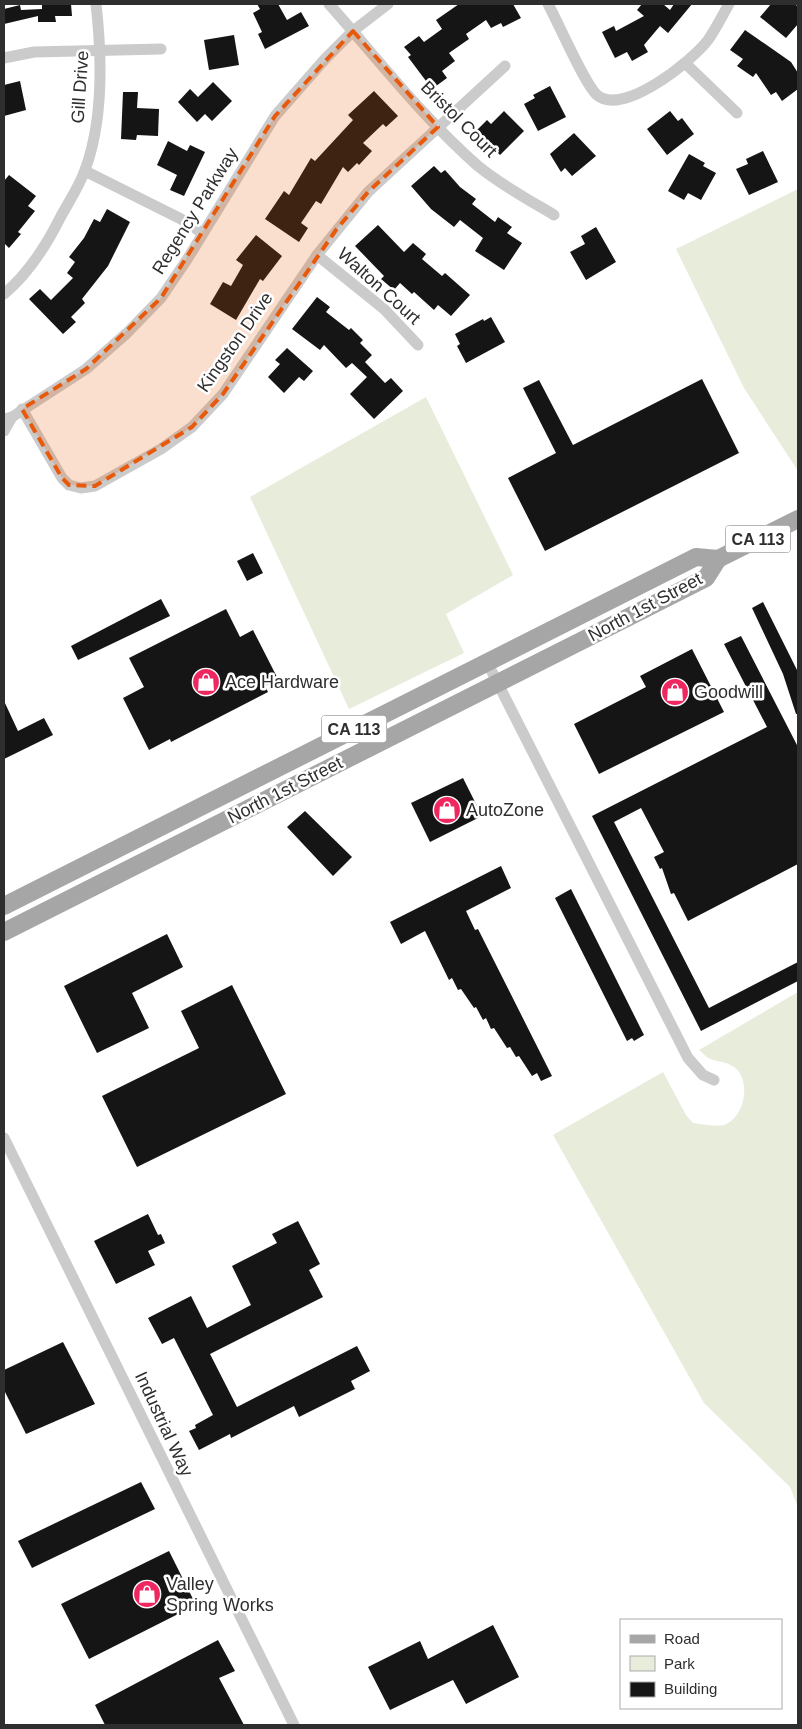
<svg xmlns="http://www.w3.org/2000/svg" width="802" height="1729" font-family="Helvetica,sans-serif">
	<rect width="100%" height="100%" fill="#fff"/>
	<g fill="#e8ecdb">
		<polygon points="798,189 798,471 744,388 676,249"/>
		<polygon points="426,397 513,575 446,614 464,653 349,709 250,497"/>
		<path d="M798 992V1507L790 1487 704 1403 553 1135 663 1072 686 1115 693 1123C701 1124 715 1127 724 1125 743 1118 750 1088 739 1072 732 1061 718 1063 708 1058 705 1056 702 1052 699 1050Z"/>
	</g>
	<g fill="#151515">
		<polygon points="42,4 71,4 72,16 55,16 56,22 38,22 38,16 4,24 4,9 20,5 21,10 42,9"/>
		<polygon points="257,4 278,4 287,20 301,12 309,26 265,49 258,34 262,32 253,13 260,9"/>
		<polygon points="459,4 513,4 521,18 503,27 501,23 491,28 486,20 466,34 469,39 449,53 455,61 442,71 447,78 432,89 408,57 411,55 404,47 419,36 424,42 442,29 436,20"/>
		<polygon points="642,4 663,4 670,10 674,4 692,4 668,33 660,26 644,45 648,52 632,61 627,52 615,58 602,32 614,26 616,31 644,16 637,10"/>
		<polygon points="771,4 795,4 798,7 798,24 786,38 760,17"/>
		<polygon points="745,30 791,62 798,73 798,89 782,101 776,92 771,95 756,73 753,77 737,66 743,59 730,50"/>
		<polygon points="234,35 239,65 209,70 204,40"/>
		<polygon points="20,81 26,110 4,116 4,85"/>
		<polygon points="213,82 232,101 212,121 205,114 197,122 178,102 190,89 198,97"/>
		<polygon points="550,86 566,117 538,131 524,104 535,98 533,95"/>
		<polygon points="374,91 398,116 386,127 383,124 363,143 372,151 359,165 357,163 348,172 343,167 321,204 316,201 301,223 308,228 299,242 265,219 284,191 289,195 311,158 315,161 353,120 348,115"/>
		<polygon points="123,92 138,92 137,108 159,109 158,136 137,135 136,140 121,139"/>
		<polygon points="504,111 524,131 500,155 476,131 487,120 491,124"/>
		<polygon points="670,111 678,121 682,118 694,134 667,155 647,129"/>
		<polygon points="574,133 596,156 572,176 565,168 561,172 550,154"/>
		<polygon points="168,141 187,151 190,145 205,152 184,196 170,190 177,175 157,165"/>
		<polygon points="763,151 778,182 749,195 736,169 748,164 746,159"/>
		<polygon points="689,154 705,163 703,166 716,173 701,200 688,193 684,200 668,191"/>
		<polygon points="434,166 441,173 445,170 460,187 476,199 472,204 495,222 498,217 512,227 507,233 522,243 504,270 475,251 483,238 460,220 454,227 431,209 411,186"/>
		<polygon points="9,175 36,196 28,206 35,211 18,232 21,234 9,248 4,243 4,181"/>
		<polygon points="107,209 130,222 108,266 82,299 85,303 71,317 76,322 63,334 29,299 40,289 51,300 73,278 67,273 75,262 69,257 84,238 94,219 100,222"/>
		<polygon points="378,225 404,252 413,243 426,254 422,259 442,276 445,273 470,295 451,316 438,305 434,310 414,292 412,294 400,283 394,290 381,279 384,276 355,246"/>
		<polygon points="596,227 616,262 586,280 570,252 585,244 581,236"/>
		<polygon points="256,235 282,256 263,281 260,279 236,320 210,304 223,282 231,286 243,265 236,260"/>
		<polygon points="317,297 330,307 326,312 349,330 351,328 363,340 360,343 372,355 365,362 385,383 391,378 403,391 374,419 350,394 367,377 352,363 346,368 324,345 320,350 292,329"/>
		<polygon points="491,317 505,342 466,363 457,346 460,344 455,334 483,319 484,321"/>
		<polygon points="287,348 313,371 304,381 299,377 284,393 268,377 280,364 275,360"/>
		<polygon points="702,379 739,453 545,551 508,478 556,453 523,388 539,380 573,445"/>
		<polygon points="253,553 263,573 247,581 237,561"/>
		<polygon points="161,599 170,616 78,660 71,646"/>
		<polygon points="763,602 798,672 798,714 796,714 783,674 752,608"/>
		<polygon points="226,609 240,637 253,630 278,679 265,686 268,692 171,742 170,739 149,750 123,698 144,687 129,658"/>
		<polygon points="741,636 798,747 798,864 688,921 674,893 671,894 662,868 660,869 654,857 664,852 641,808 614,822 709,1008 798,962 798,981 701,1031 592,816 767,727 724,644"/>
		<polygon points="692,649 724,712 599,774 574,724 646,687 640,676"/>
		<polygon points="4,701 18,731 44,718 53,735 4,759"/>
		<polygon points="463,778 482,816 430,842 411,803"/>
		<polygon points="305,811 352,857 333,876 287,827"/>
		<polygon points="501,866 511,888 466,911 475,930 478,929 552,1076 541,1081 537,1073 532,1076 519,1056 516,1057 510,1047 507,1048 494,1028 491,1029 486,1018 483,1020 476,1007 474,1008 461,989 458,990 452,978 449,980 425,931 401,944 390,922"/>
		<polygon points="571,889 644,1035 634,1041 632,1038 627,1041 555,898"/>
		<polygon points="167,934 183,967 132,993 149,1028 97,1053 64,986"/>
		<polygon points="232,985 286,1094 137,1167 102,1096 199,1048 181,1011"/>
		<polygon points="148,1214 158,1235 161,1234 165,1243 148,1251 155,1265 116,1284 94,1241"/>
		<polygon points="298,1221 320,1264 309,1270 323,1297 210,1354 237,1407 357,1346 370,1371 351,1381 355,1389 299,1417 294,1406 231,1438 230,1434 199,1450 189,1431 196,1428 195,1425 213,1415 174,1338 162,1344 148,1318 191,1296 207,1328 251,1305 232,1266 277,1243 272,1234"/>
		<polygon points="63,1342 95,1404 26,1434 4,1390 4,1370"/>
		<polygon points="141,1482 155,1509 32,1568 18,1541"/>
		<polygon points="169,1551 196,1605 89,1659 61,1604"/>
		<polygon points="493,1625 519,1677 466,1704 453,1680 390,1710 368,1667 420,1641 428,1659"/>
		<polygon points="218,1640 235,1671 219,1678 244,1725 105,1725 95,1705"/>
	</g>
	<g fill="none" stroke-linecap="round" stroke-linejoin="round">
		<g stroke="#cbcbcb" stroke-width="11">
			<path d="M329 4C377 58 423 118 478 166 501 185 529 200 554 215"/>
			<path d="M548 4C558 22 585 85 597 95 623 117 692 61 708 40 716 29 722 16 729 4"/>
			<polyline points="4,58 34,52 161,49"/>
			<polyline points="685,63 737,113"/>
			<polyline points="85,171 183,220 202,233"/>
			<polyline points="317,255 384,309 418,345"/>
			<path d="M4 294C28 274 46 246 60 218 68 203 79 187 85 170 104 119 102 57 96 4"/>
			<polyline points="22,409 62,478 69,485 81,488 95,486 161,449 192,427 223,394 317,255 368,192 505,66"/>
			<polyline points="4,419 12,417 86,369 127,333 161,298 188,258 275,116 325,59 353,31 388,4"/>
			<polyline points="4,431 12,417"/>
			<polyline points="487,662 688,1058 703,1075 714,1080"/>
			<polyline points="4,1138 294,1725"/>
		</g>
		<g stroke="#a6a6a6" stroke-width="18">
			<polyline points="4,906 696,557 718,559"/>
			<polyline points="4,932 706,578 718,559 798,519"/>
		</g>
	</g>
	<path fill="#e8590c" fill-opacity="0.2" stroke="#e8590c" stroke-width="4" stroke-dasharray="10 6" stroke-linejoin="round" d="M353 31 438 127 368 192 336 230 223 394 192 427 95 486 69 485 62 478 22 409 86 369 161 298 275 116Z"/>
	<defs>
		<g id="shop-disc" transform="scale(1.4375)"><circle r="9.5" fill="#ee2760" stroke="#fff"/><path d="M-5-2.5h2.3a2.7 3.5 0 0 1 5.4 0H5L5.5 6h-11ZM-1.5-2.5h3a1.5 2.3 0 0 0-3 0Z" fill="#fff"/></g>
	</defs>
	<g fill-rule="evenodd">
		<use href="#shop-disc" x="206" y="682"/>
		<use href="#shop-disc" x="675" y="692"/>
		<use href="#shop-disc" x="447" y="810"/>
		<use href="#shop-disc" x="147" y="1594"/>
	</g>
	<g text-anchor="middle" dominant-baseline="central" stroke-width="5" stroke-linejoin="round" paint-order="stroke">
		<g fill="#fff" stroke="#6d6d6d" stroke-width="1">
			<rect x="725.5" y="525.5" width="65" height="27" rx="4"/>
			<rect x="321.5" y="715.5" width="65" height="27" rx="4"/>
		</g>
		<g font-size="16" font-weight="bold" fill="#2e2e2e">
			<text x="758" y="539">CA 113</text>
			<text x="354" y="729">CA 113</text>
		</g>
		<g font-size="18" fill="#2e2e2e" stroke="#fff">
			<text transform="translate(80 87) rotate(-86)">Gill Drive</text>
			<text transform="translate(459 119) rotate(45)">Bristol Court</text>
			<text transform="translate(195 211) rotate(-58)">Regency Parkway</text>
			<text transform="translate(379 286) rotate(42)">Walton Court</text>
			<text transform="translate(235 342) rotate(-55)">Kingston Drive</text>
			<text transform="translate(645 607) rotate(-28)">North 1st Street</text>
			<text transform="translate(285 790) rotate(-27)">North 1st Street</text>
			<text transform="translate(164 1424) rotate(65)">Industrial Way</text>
		</g>
		<g font-size="18" fill="#2e2e2e" stroke="#fff" text-anchor="start">
			<text x="225" y="682">Ace Hardware</text>
			<text x="694" y="692">Goodwill</text>
			<text x="466" y="810">AutoZone</text>
			<text x="166" y="1584">Valley<tspan x="166" dy="21">Spring Works</tspan></text>
		</g>
	</g>
	<rect width="802" height="1729" fill="none" stroke="#2e2e2e" stroke-width="10"/>
	<rect x="620" y="1619" width="162" height="90" fill="#ffffff" stroke="#ababab"/>
	<rect x="630" y="1635" width="25" height="8" fill="#a6a6a6" stroke="#ababab"/>
	<text x="664" y="1644" font-size="15" fill="#2e2e2e">Road</text>
	<rect x="630" y="1656" width="25" height="15" fill="#e8ecdb" stroke="#ababab"/>
	<text x="664" y="1669" font-size="15" fill="#2e2e2e">Park</text>
	<rect x="630" y="1682" width="25" height="15" fill="#151515" stroke="#ababab"/>
	<text x="664" y="1694" font-size="15" fill="#2e2e2e">Building</text>
</svg>
